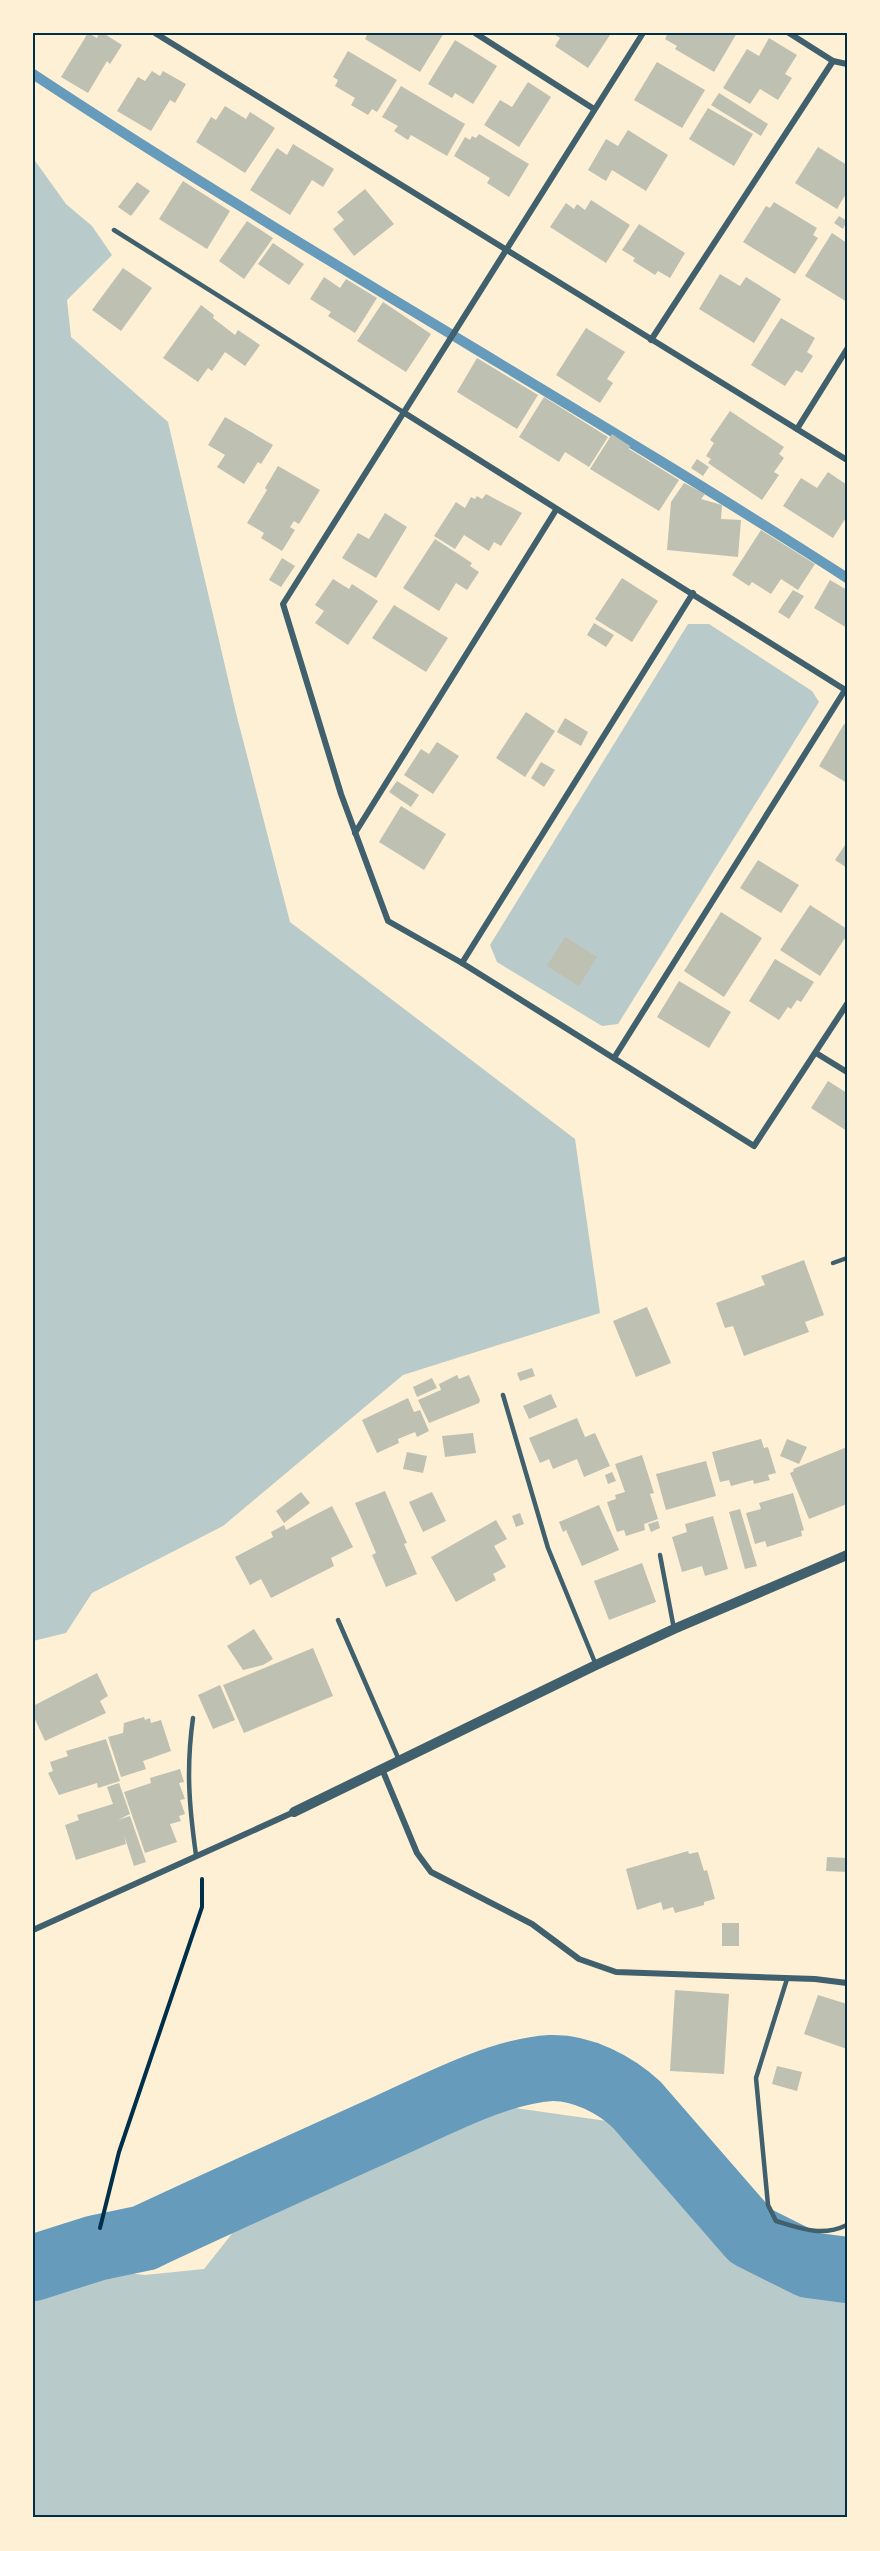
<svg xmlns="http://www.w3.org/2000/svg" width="880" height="2551" font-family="Montserrat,sans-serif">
	<rect width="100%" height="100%" fill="#fdf0d5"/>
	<g fill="#b9caca">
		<polygon points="33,158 66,204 92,226 112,255 67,300 71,337 168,422 236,713 290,922 575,1139 600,1313 403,1375 223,1526 92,1593 66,1633 33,1641"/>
		<polygon points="688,624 709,624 812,691 819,702 618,1024 602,1026 497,962 490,945"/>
		<polygon points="466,2101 628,2124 695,2145 742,2217 801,2275 847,2290 847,2518 33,2518 33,2274 69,2267 145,2275 204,2269 269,2187"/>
	</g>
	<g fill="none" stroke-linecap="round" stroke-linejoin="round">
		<path stroke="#669bbc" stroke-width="10" d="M33 74C299 250 579 405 847 578"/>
		<path stroke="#669bbc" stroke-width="66" d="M33 2268 96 2248 144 2238C225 2200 307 2163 389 2126 436 2105 499 2071 551 2068 582 2067 616 2085 637 2105L751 2236 809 2265 847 2270"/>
	</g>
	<g fill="#bec0b2">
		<polygon points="88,33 97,38 99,33 103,33 122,45 110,64 107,61 88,93 61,77"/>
		<polygon points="368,33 444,33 420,72 365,39"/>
		<polygon points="552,33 608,33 610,35 588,68 555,46 560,38"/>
		<polygon points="668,33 737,33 714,72 675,49 677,46 665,39"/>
		<polygon points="769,38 797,55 785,74 792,78 778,100 760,89 750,104 723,88 747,49 759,56"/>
		<polygon points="455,40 497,66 473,104 455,93 452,98 428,84"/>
		<polygon points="348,51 397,80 377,112 372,109 368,115 351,105 355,98 335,86 338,80 333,77"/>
		<polygon points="657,62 705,90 682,128 634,100"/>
		<polygon points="152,71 160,76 163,71 186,84 175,103 170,100 151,131 117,111 138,77 145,81"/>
		<polygon points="528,82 551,97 519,147 484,125 500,100 512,107"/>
		<polygon points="401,86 465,124 447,156 411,135 408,140 394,131 398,126 382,117"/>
		<polygon points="719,93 768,124 761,136 711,105"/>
		<polygon points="225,106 246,119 250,112 275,128 245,173 196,142 211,117 216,120"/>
		<polygon points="708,108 753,134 734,166 689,139"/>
		<polygon points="628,130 668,155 646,191 612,170 606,181 588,170 606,139 618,146"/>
		<polygon points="479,134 529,164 509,197 487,183 490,178 454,156 465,137 470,140 472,136 476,138"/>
		<polygon points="293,144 334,169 323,187 312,180 290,215 250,190 277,148 287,155"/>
		<polygon points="818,147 847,165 847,192 837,209 795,183"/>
		<polygon points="183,181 230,211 207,249 159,219"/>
		<polygon points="137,182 150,191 131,216 118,207"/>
		<polygon points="365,189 394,224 354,256 333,229 344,220 337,212"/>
		<polygon points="591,200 630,225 606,263 550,227 566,203 574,209 577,204 585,210"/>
		<polygon points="774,202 817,228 813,235 818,238 795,274 743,242 766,206 770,208"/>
		<polygon points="839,216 847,221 843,229 834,223"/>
		<polygon points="247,221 273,238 244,279 219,261"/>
		<polygon points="639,224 685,253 670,278 658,271 655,275 633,261 635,258 622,250"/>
		<polygon points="832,233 847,243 847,302 805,276"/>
		<polygon points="273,243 304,264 289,285 258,264"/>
		<polygon points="123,268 152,288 121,331 92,310"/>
		<polygon points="720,274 740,286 746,277 781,299 754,343 699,309"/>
		<polygon points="324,277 340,288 346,279 377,298 355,333 328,316 331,312 310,299"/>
		<polygon points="383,302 431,334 406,372 357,341"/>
		<polygon points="201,305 214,315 213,318 235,335 238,330 260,345 245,366 225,352 212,371 208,368 198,382 163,358"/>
		<polygon points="781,318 815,338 807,352 813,356 802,373 796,370 785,386 751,365"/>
		<polygon points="586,328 625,352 607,379 613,383 600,403 556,375"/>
		<polygon points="477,358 538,395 517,429 457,392"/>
		<polygon points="544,397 608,437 589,467 565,452 559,462 519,437"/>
		<polygon points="730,411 784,447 779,454 784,458 774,472 779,475 762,500 708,463 711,459 706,456 714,443 710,440"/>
		<polygon points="225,417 273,445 261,464 258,462 244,484 217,467 225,455 208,445"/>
		<polygon points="612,434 630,446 629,449 679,480 659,511 590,469"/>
		<polygon points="697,459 709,467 703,476 691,468"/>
		<polygon points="278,466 320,490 299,524 294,521 290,527 295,530 282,551 261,538 264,533 247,523 267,490 265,488"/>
		<polygon points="828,472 847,485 847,516 833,538 783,506 801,478 817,488"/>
		<polygon points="684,483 705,494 701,499 722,505 721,519 741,520 738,557 667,550 671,502"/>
		<polygon points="486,494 522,513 501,546 494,542 489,551 464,535 455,549 434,536 456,502 465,508 471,497 475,499 477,496 482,499"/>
		<polygon points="385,513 407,527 376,578 342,558 358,533 369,539"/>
		<polygon points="761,530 815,564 798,590 781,579 771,594 752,582 749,586 732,575"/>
		<polygon points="435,539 472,563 470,566 479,572 467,590 456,583 439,611 403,588"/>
		<polygon points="282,558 295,566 281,587 269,580"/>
		<polygon points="622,578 658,601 632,642 595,619"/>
		<polygon points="333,579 349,589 352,584 378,601 348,645 315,623 324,611 315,605"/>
		<polygon points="830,580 847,590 847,628 814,608"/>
		<polygon points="793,590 804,596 789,619 778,612"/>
		<polygon points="394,605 448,638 426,672 372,638"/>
		<polygon points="594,623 614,635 606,647 587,635"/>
		<polygon points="526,712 555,731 525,777 496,758"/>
		<polygon points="565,718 588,732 581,746 557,732"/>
		<polygon points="844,724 847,726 847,783 819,766"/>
		<polygon points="437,742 459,756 433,794 404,775 421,749 429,754"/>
		<polygon points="541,762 555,770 544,787 531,778"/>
		<polygon points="397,781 419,795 411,807 389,792"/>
		<polygon points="401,806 446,834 424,870 379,842"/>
		<polygon points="847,842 847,868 835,860"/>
		<polygon points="758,860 799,885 781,913 740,888"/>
		<polygon points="810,905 847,929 847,935 820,976 780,950"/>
		<polygon points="721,912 762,938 724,997 684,971"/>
		<polygon points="565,937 597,957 579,986 547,966"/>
		<polygon points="775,959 814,982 801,1002 797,1000 791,1009 788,1007 779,1020 749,1001"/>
		<polygon points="679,981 731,1012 709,1048 657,1017"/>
		<polygon points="828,1081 847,1093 847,1131 811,1108"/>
		<polygon points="804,1260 824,1315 805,1322 809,1332 744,1356 733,1326 725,1328 716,1303 765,1285 761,1276"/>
		<polygon points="647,1307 671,1363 636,1377 613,1321"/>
		<polygon points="532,1368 535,1376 520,1381 517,1373"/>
		<polygon points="457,1375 459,1379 469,1375 480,1400 479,1403 429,1423 418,1400 441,1390 439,1384"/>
		<polygon points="432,1378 437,1388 417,1397 413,1387"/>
		<polygon points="551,1394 557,1407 529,1419 523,1406"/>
		<polygon points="408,1398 414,1412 420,1410 429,1431 417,1437 415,1432 398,1439 399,1443 377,1453 362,1420"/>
		<polygon points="577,1418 585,1437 595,1433 610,1466 584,1477 577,1459 553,1469 549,1459 540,1463 529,1438"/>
		<polygon points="473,1433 476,1453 445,1457 442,1436"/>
		<polygon points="761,1439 764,1448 768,1447 776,1473 768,1475 770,1480 754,1484 753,1480 731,1486 729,1480 720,1482 712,1452"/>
		<polygon points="787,1439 807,1447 799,1464 780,1456"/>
		<polygon points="847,1447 847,1504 809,1519 790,1473 794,1471 793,1469"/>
		<polygon points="407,1452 427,1456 423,1473 403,1469"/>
		<polygon points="642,1455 654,1493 650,1494 658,1519 644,1524 645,1530 626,1536 624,1530 617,1532 607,1502 616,1499 615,1495 625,1492 615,1464"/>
		<polygon points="706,1461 716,1496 666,1510 656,1474"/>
		<polygon points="612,1472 616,1481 608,1484 605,1475"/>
		<polygon points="385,1491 407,1543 404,1544 417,1574 386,1587 372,1555 376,1553 355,1503"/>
		<polygon points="301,1492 310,1503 284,1523 276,1511"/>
		<polygon points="432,1492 446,1521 423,1532 409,1502"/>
		<polygon points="793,1493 804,1530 801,1531 802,1536 767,1547 765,1541 755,1544 746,1513 761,1509 759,1503"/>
		<polygon points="599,1505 619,1550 582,1566 566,1530 563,1532 559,1522"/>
		<polygon points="332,1506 353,1547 331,1558 334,1566 271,1598 261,1579 250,1585 235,1557 273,1537 271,1532 284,1525 286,1530"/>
		<polygon points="740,1509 757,1566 745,1569 729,1512"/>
		<polygon points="520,1513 524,1524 516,1527 512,1516"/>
		<polygon points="713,1516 728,1569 705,1576 702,1566 682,1572 672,1537 687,1532 685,1524"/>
		<polygon points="496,1520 507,1539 494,1546 506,1567 493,1574 496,1580 456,1602 431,1557"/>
		<polygon points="658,1521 660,1528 651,1532 648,1524"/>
		<polygon points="642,1563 656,1602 609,1620 594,1581"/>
		<polygon points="254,1629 273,1659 263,1665 243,1670 227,1646"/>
		<polygon points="313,1648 333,1696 244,1733 223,1685"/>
		<polygon points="97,1673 108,1696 100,1701 106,1713 45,1741 33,1715 33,1706"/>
		<polygon points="220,1685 235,1720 213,1729 198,1695"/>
		<polygon points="144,1717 145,1720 150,1718 151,1723 161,1720 171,1751 143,1761 146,1769 121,1777 108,1737 123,1733 124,1723"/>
		<polygon points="106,1739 120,1781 98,1788 97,1783 59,1795 48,1773 53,1771 50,1762 68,1756 66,1751"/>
		<polygon points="180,1769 184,1782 179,1783 185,1799 180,1800 185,1814 179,1816 181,1821 170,1824 177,1842 145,1853 124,1792 151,1783 150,1778"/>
		<polygon points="119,1783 130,1814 118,1820 130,1816 146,1862 134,1866 124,1835 126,1844 76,1860 65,1825 79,1820 77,1815 113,1804 107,1787"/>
		<polygon points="688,1851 689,1854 698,1852 704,1871 707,1870 715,1899 704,1902 704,1905 675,1913 673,1907 663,1910 661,1902 637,1910 626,1869"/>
		<polygon points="827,1857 847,1858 847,1872 826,1871"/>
		<rect x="722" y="1923" width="17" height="23"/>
		<polygon points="675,1990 729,1994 724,2074 670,2071"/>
		<polygon points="818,1995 847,2004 847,2049 804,2034"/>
		<polygon points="777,2066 802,2072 797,2091 772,2084"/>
	</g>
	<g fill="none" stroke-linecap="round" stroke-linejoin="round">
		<polyline stroke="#003049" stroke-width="4" points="100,2228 119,2152 202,1907 202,1879"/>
		<g stroke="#3f606c" stroke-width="4.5">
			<polyline points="114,230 403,412"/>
			<polyline points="833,1263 847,1258"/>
			<polyline points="503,1395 548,1548 596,1665"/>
			<polyline points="660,1555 674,1629"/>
			<polyline points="338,1620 399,1760"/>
			<path d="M193 1718C186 1768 189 1805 196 1855"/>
			<path d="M787 1979 756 2078 768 2205 776 2221C802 2229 822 2237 847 2225"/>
		</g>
		<g stroke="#3f606c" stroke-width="6">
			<polyline points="155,33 847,460"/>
			<polyline points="475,33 594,109"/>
			<polyline points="643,33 283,604 341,794 388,921 462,963 754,1146 847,1004"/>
			<polyline points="789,33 833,61 847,64"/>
			<polyline points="651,340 833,61"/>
			<path d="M403 412C550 506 699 598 847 691"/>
			<polyline points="797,429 847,349"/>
			<polyline points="355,833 556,510"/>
			<polyline points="462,963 693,593"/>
			<polyline points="816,1053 847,1072"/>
			<polyline points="614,1058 845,690"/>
			<polyline points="382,1769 417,1853 431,1872 532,1924 579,1959 616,1972 815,1979 847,1983"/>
			<polyline points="33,1930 294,1812"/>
		</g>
		<polyline stroke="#3f606c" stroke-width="10" points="294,1812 596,1665 674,1629 847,1555"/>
	</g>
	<rect width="880" height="2551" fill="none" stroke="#fdf0d5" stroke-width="69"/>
	<rect x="34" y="34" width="812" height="2482" fill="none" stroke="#003049" stroke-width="2"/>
</svg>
